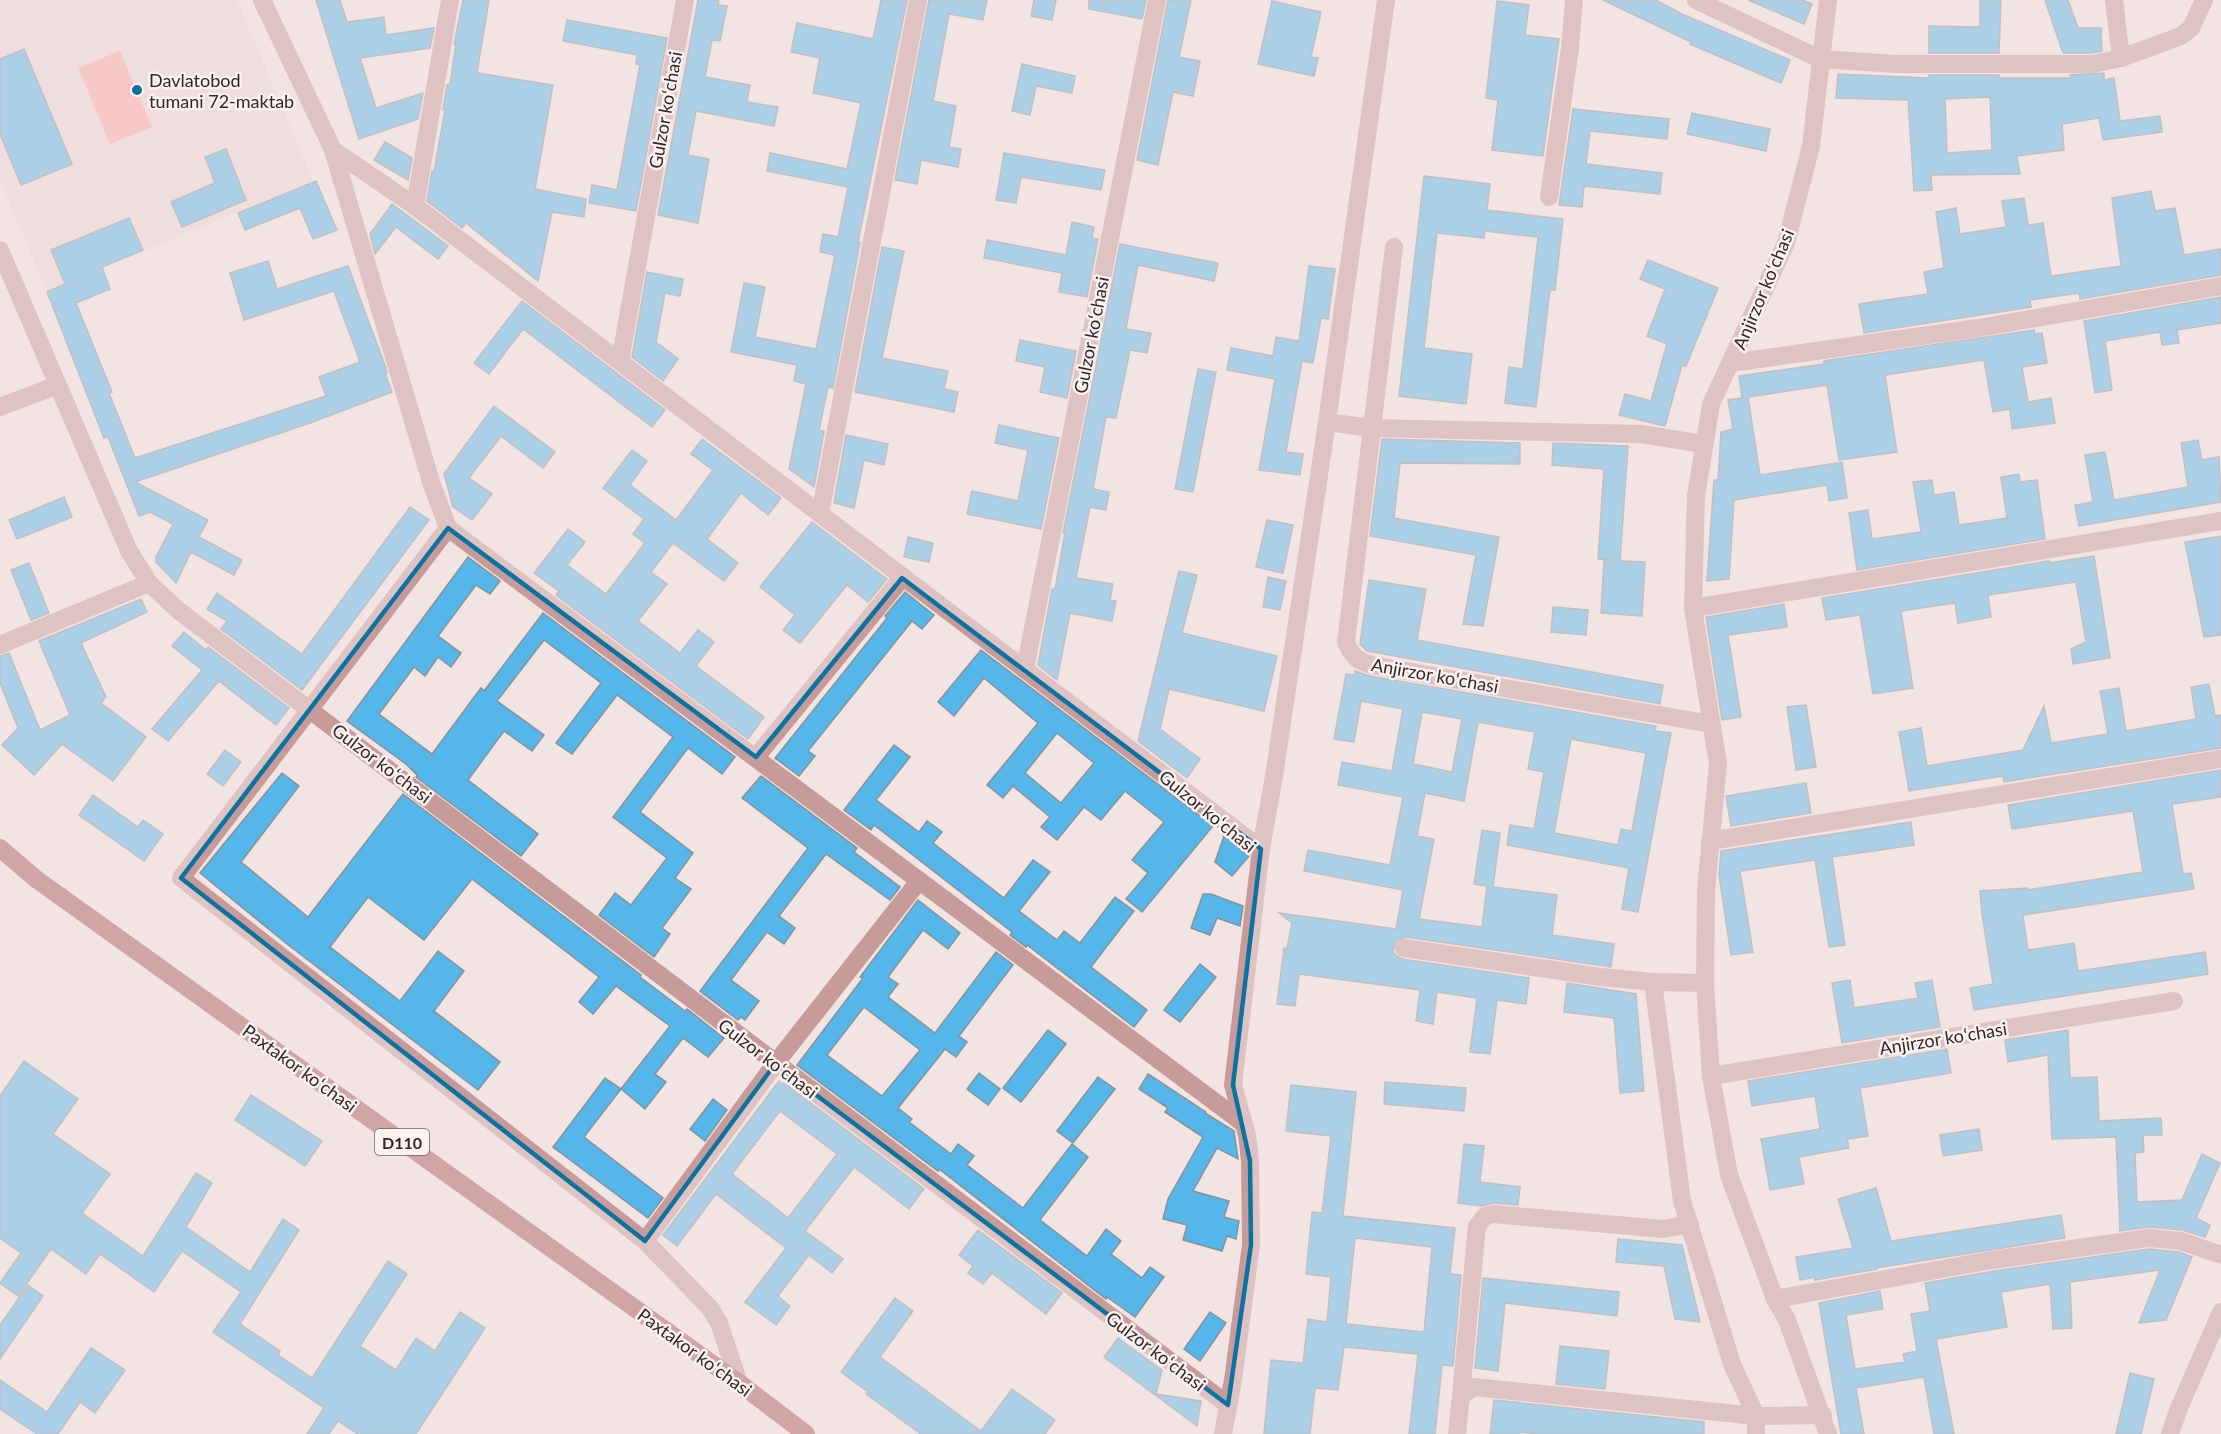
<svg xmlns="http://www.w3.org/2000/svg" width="2221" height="1434" font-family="Lato,sans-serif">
	<rect width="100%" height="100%" fill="#f2e4e3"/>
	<polygon fill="#edd6d5" points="0,0 237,0 313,181 47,291 0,180"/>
	<polygon fill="#fba9a7" points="120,51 152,127 110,144 78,68"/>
	<g fill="#55b6e9" stroke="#889299" stroke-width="1.5" fill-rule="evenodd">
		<polygon points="316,0 340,0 347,22 384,17 386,35 434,28 430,48 360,58 376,108 423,93 418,119 359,139"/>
		<polygon points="463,0 489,0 477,73 553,85 535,189 586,199 584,217 552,212 538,281 466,223 462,228 427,201 432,171 434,172 445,110 443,110 447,85 450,84 456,44 454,44"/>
		<polygon points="698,0 719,0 718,5 727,6 720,41 712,40 705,77 750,85 747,102 778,107 774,126 696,111 688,155 709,159 698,223 658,215"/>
		<polygon points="881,0 907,0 858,242 860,242 833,388 828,387 819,430 824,431 814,487 789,469 806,384 794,381 797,365 731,352 744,283 765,287 755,337 816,349 835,255 820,252 823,234 838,237 848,187 767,171 770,153 847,169 861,103 813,93 820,58 791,52 797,23 873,39"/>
		<polygon points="929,0 987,0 983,20 949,14 933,101 956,106 949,147 961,149 958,167 921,160 917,184 895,180"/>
		<polygon points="1034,0 1056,0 1052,20 1031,16"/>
		<polygon points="1089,0 1146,0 1142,19 1089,9"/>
		<polygon points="1168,0 1191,0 1179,57 1200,61 1193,96 1173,92 1158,165 1137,160"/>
		<polygon points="1603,0 1656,0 1682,14 1790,60 1781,83 1690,44 1691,42"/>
		<polygon points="1748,0 1802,0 1812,4 1804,24"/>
		<polygon points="1980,0 2001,0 1999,53 1929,53 1929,26 1980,27"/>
		<polygon points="2045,0 2068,0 2078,28 2101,28 2102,51 2092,53 2063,53"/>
		<polygon points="1272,1 1321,12 1311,57 1318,58 1314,76 1258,64"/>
		<polygon points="1497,1 1529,5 1525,35 1559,39 1543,156 1492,150 1498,100 1486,98"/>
		<polygon points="567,20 667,38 636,211 589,203 592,185 617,190 640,65 636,64 637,55 563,41"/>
		<polygon points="24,49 72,164 21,185 0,134 0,59"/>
		<polygon points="1022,64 1075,76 1072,93 1036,86 1030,115 1012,111"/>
		<path d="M2104 73V80L2114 78 2120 121 2160 116 2162 132 2103 140 2099 118 2062 124 2064 150 2017 156 2020 174 1931 175 1932 190 1914 191 1908 100 1836 98 1838 74 1929 78V75H1999V78H2071L2070 75ZM1990 97 1992 150 1947 153 1945 99Z"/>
		<polygon points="1573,109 1669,119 1667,139 1590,131 1586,164 1662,173 1660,194 1584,186 1582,207 1559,205"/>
		<polygon points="1692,113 1770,129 1766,151 1687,134"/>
		<polygon points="385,142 412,158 408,180 374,160"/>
		<polygon points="226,149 246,200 182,227 171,202 215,183 205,157"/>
		<polygon points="1004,153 1105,170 1101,190 1021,177 1016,203 996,200"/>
		<polygon points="1424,176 1490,184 1487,210 1563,219 1555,290 1550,290 1536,407 1505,403 1509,367 1523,369 1538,237 1485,231 1484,238 1437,233 1424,348 1472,354 1466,404 1399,396"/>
		<polygon points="316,181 337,230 313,239 300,208 245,230 238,213"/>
		<polygon points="2151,191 2155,211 2175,208 2184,255 2221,249 2221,275 2080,299 2079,293 2030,300 2031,307 1864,333 1859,304 1928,294 1924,272 1944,268 1936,212 1956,208 1960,234 2006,227 2002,201 2024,198 2028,225 2043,223 2051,276 2121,266 2112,198"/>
		<polygon points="392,204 448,246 438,259 396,227 375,254 370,234"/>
		<polygon points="129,218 143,250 102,267 110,289 76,303 112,392 109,393 135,458 326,396 319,377 360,362 334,291 244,320 230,273 268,261 277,289 348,266 386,368 387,373 385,373 392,392 310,423 135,482 208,520 199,537 242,560 234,575 191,552 176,583 156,562 156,557 173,524 150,512 139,516 108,437 104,438 47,292 65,284 51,250"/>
		<polygon points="1072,222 1094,227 1092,238 1098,239 1087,297 1059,292 1062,273 984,258 987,240 1066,255"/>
		<polygon points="1120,244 1218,263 1214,281 1138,265 1126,329 1151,333 1147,353 1130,350 1116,418 1106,417 1093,489 1109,492 1106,510 1090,507 1076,578 1113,584 1110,600 1116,601 1112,621 1070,613 1057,680 1038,665 1052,589 1055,589 1065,533 1063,533"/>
		<polygon points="882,247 904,251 882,358 948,371 944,389 958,392 954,412 855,392"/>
		<polygon points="1648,260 1718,288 1686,366 1682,365 1665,426 1619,415 1625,394 1651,401 1667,344 1647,336 1665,289 1640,279"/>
		<polygon points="1309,266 1335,269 1328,319 1321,318 1313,363 1302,361 1286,452 1303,454 1300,475 1259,470 1275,379 1227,370 1231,348 1273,356 1276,337 1299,341"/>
		<polygon points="647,272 683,279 680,296 665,293 656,342 678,359 663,381 632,357"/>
		<polygon points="2221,297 2221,323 2177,330 2179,343 2162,345 2160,332 2105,341 2112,390 2095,393 2084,321"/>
		<polygon points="522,301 665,410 652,427 523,329 489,374 474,363"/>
		<polygon points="2034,330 2035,334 2042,333 2047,363 2022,367 2028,402 2051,398 2055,423 2012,429 2010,409 1993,412 1984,360 1885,375 1897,452 1839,460 1827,385 1748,397 1760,475 1842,462 1847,498 1829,501 1827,485 1734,500 1729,579 1707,581 1714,480 1718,480 1721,432 1733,429 1728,400 1742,398 1739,376 1824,364 1824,361"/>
		<polygon points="1020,340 1076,351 1067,398 1040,392 1045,367 1016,361"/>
		<polygon points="1198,369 1216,372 1193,492 1175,489"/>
		<polygon points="494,406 555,452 543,468 501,436 469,478 492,494 472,520 453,507 444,474"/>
		<polygon points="999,425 1059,438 1041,529 967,514 972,491 1018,501 1028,450 995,443"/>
		<polygon points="846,435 888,444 884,465 864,460 854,508 834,503"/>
		<polygon points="702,439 781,498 768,515 741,493 707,539 738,563 724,581 673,543 651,572 667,584 638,621 680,653 698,630 714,642 696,666 764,717 748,739 556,595 559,591 534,573 568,529 585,542 567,565 606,594 645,543 633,534 644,519 603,488 632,450 647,461 630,485 676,520 713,470 691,454"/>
		<polygon points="1382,439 1520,443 1520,464 1400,463 1394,518 1499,537 1483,626 1463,624 1476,555 1370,536"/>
		<polygon points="2198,440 2202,460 2219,457 2221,502 2079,526 2075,505 2093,502 2085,455 2105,452 2114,500 2188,487 2181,443"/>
		<polygon points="1553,443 1628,446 1620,561 1645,562 1642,616 1601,613 1604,560 1614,560 1598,559 1604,469 1552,465"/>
		<polygon points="2019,474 2020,482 2037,480 2045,539 1857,570 1849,513 1868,510 1872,539 1921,532 1913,482 1932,480 1934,495 1954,492 1959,525 2007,518 2001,477"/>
		<polygon points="64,497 72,517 17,539 9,520"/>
		<polygon points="410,507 429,520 302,690 221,629 227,621 207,609 217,593 302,654"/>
		<polygon points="1267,520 1293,525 1283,573 1256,567"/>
		<polygon points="812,522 887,579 868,602 847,585 800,643 783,630 795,615 760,587"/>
		<polygon points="2221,536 2221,635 2204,637 2185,542"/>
		<polygon points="908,537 933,543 929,562 904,557"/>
		<polygon points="2094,556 2110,658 2073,664 2071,649 2086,642 2076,582 1988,595 1991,617 1958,623 1955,603 1901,611 1913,688 1873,694 1860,615 1826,620 1822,598 2049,561 2049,563"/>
		<polygon points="468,557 500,581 490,594 476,585 438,636 461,653 451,667 438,657 425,676 414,667 379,714 432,754 481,688 484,691 543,613 735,757 722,774 688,748 640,812 693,853 675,878 691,889 662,928 670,934 654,957 599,915 615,893 631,905 667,858 613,817 673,737 617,695 572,754 556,743 601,683 544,640 497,701 544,735 532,751 504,731 468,780 538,834 521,856 416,777 417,775 406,764 347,721"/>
		<polygon points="29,563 49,613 31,620 11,570"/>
		<polygon points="1179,571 1197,575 1182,633 1277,656 1264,711 1169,689 1160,729 1200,759 1187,778 1138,741"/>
		<polygon points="1268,577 1286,581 1280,610 1263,607"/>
		<polygon points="1369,580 1426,589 1417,640 1663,685 1660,704 1367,651 1360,644"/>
		<polygon points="905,592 934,615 922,629 912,621 808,751 815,756 799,776 775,758 887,618 885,616"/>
		<polygon points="141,599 147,612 81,643 106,697 101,703 146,737 113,781 62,744 34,775 2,745 18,728 0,683 0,656 9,653 40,730 70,715 39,641"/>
		<polygon points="1784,604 1787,627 1728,635 1741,717 1722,720 1706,617"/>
		<polygon points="1553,607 1588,610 1586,635 1551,632"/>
		<polygon points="184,632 206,650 208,647 289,708 276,725 219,681 168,741 152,729 202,670 172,646"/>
		<path d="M981 650 1213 826 1142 912 1126 899 1148 873 1132 860 1164 822 1125 791 1101 820 1084 807 1057 840 1041 827 1050 817 1013 786 1003 798 987 785 1038 723 984 678 954 716 938 702ZM1057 733 1094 763 1061 803 1025 773Z"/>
		<path d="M1355 671 1370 676 1656 726 1655 731 1671 733 1638 912 1622 909 1629 868 1507 845 1510 825 1534 829 1544 772 1528 769 1535 732 1478 722 1464 801 1425 793 1417 836 1434 839 1419 919 1482 927 1487 886 1474 884 1482 830 1500 833 1493 887 1557 895 1552 935 1614 944 1611 967 1406 937 1396 941 1393 952 1397 956 1402 959 1529 978 1526 1004 1497 1000 1490 1054 1470 1052 1477 998 1437 992 1433 1024 1416 1021 1420 990 1299 974 1295 1006 1277 1004 1284 948 1287 949 1292 923 1279 913 1396 929 1403 890 1304 871 1308 850 1390 865 1403 797 1338 785 1342 762 1392 771 1403 709 1361 701 1354 742 1334 739 1346 674 1355 675ZM1422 712 1462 719 1452 772 1413 764ZM1571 739 1646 753 1632 831 1621 829 1618 845 1554 833Z"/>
		<polygon points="2209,684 2215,716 2221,715 2221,748 2004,782 2003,776 1909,791 1899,732 1921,728 1927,766 2023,750 2044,706 2051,743 2108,734 2100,691 2119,688 2126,731 2196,719 2191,687"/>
		<polygon points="1806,705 1816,767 1796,770 1787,707"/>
		<polygon points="894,745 910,757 876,800 919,832 927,821 942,832 933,843 1004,898 1033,860 1050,872 1019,911 1057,940 1064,931 1080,943 1115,897 1134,911 1091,967 1147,1010 1134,1027 1027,945 1026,947 1010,935 1012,932 874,825 871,830 844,810"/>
		<polygon points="225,750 241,762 223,786 207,774"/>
		<polygon points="2221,770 2221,797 2172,804 2183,874 2191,873 2194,889 2023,915 2028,950 2074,943 2078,971 2205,952 2208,974 1974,1010 1970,988 1993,984 1982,914 1980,891 2028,888 2028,890 2143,872 2133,811 2012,829 2008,805"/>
		<polygon points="282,773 299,786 241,862 308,917 403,794 641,975 640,977 685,1011 687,1009 724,1038 708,1057 683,1038 655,1074 666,1082 645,1109 621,1089 670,1026 616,986 593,1014 579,1002 599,977 472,879 424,940 368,897 330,947 400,1001 438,951 464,971 434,1011 500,1062 478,1090 287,944 200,873"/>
		<polygon points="761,776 857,848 854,852 900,887 890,900 826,854 779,916 795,928 784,944 767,932 731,980 759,1001 745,1020 741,1017 738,1020 700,991 808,848 742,798"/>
		<polygon points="1806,783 1811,813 1731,826 1726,796"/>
		<polygon points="93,795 138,827 143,820 163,834 144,861 79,815"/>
		<polygon points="1911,822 1914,845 1832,857 1845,945 1829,947 1815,860 1740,871 1753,952 1731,955 1719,875 1721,851"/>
		<polygon points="1224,836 1249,856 1232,876 1215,862"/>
		<polygon points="1203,894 1211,894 1243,906 1240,926 1217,918 1210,935 1191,928"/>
		<path d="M918 900 960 933 948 949 923 930 888 977 898 984 888 997 935 1033 996 952 1013 965 959 1036 967 1042 956 1057 945 1049 898 1108 912 1119 909 1122 951 1154 958 1144 974 1156 967 1165 1023 1208 1072 1144 1088 1157 1040 1220 1087 1256 1106 1229 1121 1241 1111 1254 1142 1278 1150 1267 1164 1277 1135 1317 1107 1297 1106 1299 939 1169 938 1171 797 1065 863 978 860 977ZM864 1007 920 1050 882 1096 827 1055Z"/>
		<polygon points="1200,964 1216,977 1180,1022 1164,1010"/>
		<polygon points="1850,980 1854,1008 1918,998 1915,983 1932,980 1940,1027 1842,1043 1832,983"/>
		<polygon points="1567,983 1636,994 1644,1091 1620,1093 1614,1018 1564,1012"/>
		<polygon points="1048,1030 1066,1044 1021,1102 1003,1088"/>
		<polygon points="2068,1030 2070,1078 2097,1077 2099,1121 2161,1118 2162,1135 2143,1135 2144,1152 2135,1153 2137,1202 2182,1200 2202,1154 2220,1163 2196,1218 2210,1225 2205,1237 2182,1230 2150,1227 2120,1231 2116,1137 2052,1139 2048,1055 2008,1062 2005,1040"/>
		<polygon points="1947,1049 1951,1073 1860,1088 1868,1136 1847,1139 1849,1148 1799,1157 1804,1184 1770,1190 1761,1139 1820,1129 1815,1096 1752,1106 1748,1081"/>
		<polygon points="24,1061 78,1099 53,1134 110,1174 82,1213 143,1256 196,1173 212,1183 186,1227 250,1272 283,1219 299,1230 240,1324 280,1351 278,1355 312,1378 388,1261 407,1274 360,1346 396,1370 416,1338 435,1351 460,1312 485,1328 416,1434 358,1434 338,1421 329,1434 307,1434 324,1408 213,1332 241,1292 182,1251 154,1292 100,1254 86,1274 51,1249 18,1296 0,1283 21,1253 0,1238 0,1096"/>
		<polygon points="979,1073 1000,1089 988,1105 967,1089"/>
		<polygon points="1148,1074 1206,1112 1205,1113 1234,1131 1238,1159 1217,1148 1193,1191 1229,1201 1224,1217 1239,1221 1236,1239 1227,1236 1222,1251 1183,1240 1187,1225 1163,1219 1168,1199 1203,1137 1165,1112 1168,1108 1139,1089"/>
		<polygon points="1098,1077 1115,1089 1073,1143 1057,1131"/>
		<polygon points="605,1078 621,1089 584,1137 663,1198 648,1218 553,1147"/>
		<path d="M779 1081 782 1084 784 1083 924 1189 909 1209 854 1167 805 1231 843 1259 832 1273 809 1255 778 1296 790 1306 776 1325 745 1302 786 1248 716 1194 677 1246 663 1235ZM780 1111 837 1154 788 1218 732 1174Z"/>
		<polygon points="1385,1082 1466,1088 1464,1111 1384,1104"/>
		<path d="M1291 1085 1356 1092 1343 1216 1455 1228 1450 1274 1461 1275 1453 1366 1442 1365 1435 1434H1409L1418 1354 1344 1347 1338 1390 1315 1388 1310 1434H1264L1271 1360 1303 1363 1308 1319 1327 1322 1331 1277 1306 1274 1312 1212 1322 1213 1331 1136 1286 1131ZM1355 1238 1432 1247 1424 1332 1346 1324Z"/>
		<polygon points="251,1095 322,1141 305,1166 235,1120"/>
		<polygon points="713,1099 727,1110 705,1141 690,1129"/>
		<polygon points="1979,1129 1982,1150 1943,1156 1940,1135"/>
		<polygon points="1464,1144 1484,1146 1480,1182 1520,1187 1518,1205 1494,1203 1481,1206 1458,1203"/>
		<polygon points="1876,1188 1891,1241 2061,1215 2065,1238 1876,1268 1877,1269 1815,1280 1815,1277 1800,1280 1796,1257 1853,1248 1838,1199"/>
		<polygon points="978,1230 1062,1293 1046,1314 992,1273 983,1284 968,1273 973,1266 959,1255"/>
		<polygon points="1618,1239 1682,1245 1700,1322 1675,1319 1664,1266 1616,1262"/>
		<polygon points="2149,1249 2179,1252 2192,1257 2166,1320 2139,1323 2160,1270 2070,1282 2072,1328 2053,1329 2050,1284 2001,1292 2007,1327 1936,1339 1954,1434 1934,1434 1924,1377 1856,1388 1864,1434 1841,1434 1819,1303 1880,1291 1883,1309 1846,1315 1855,1369 1905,1362 1903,1354 1917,1351 1911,1314 1930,1311 1925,1283 1994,1271"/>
		<polygon points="1483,1278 1619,1292 1617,1316 1505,1303 1498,1371 1475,1368"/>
		<polygon points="28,1285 43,1296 0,1359 0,1325"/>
		<polygon points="895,1298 913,1311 880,1357 981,1431 1012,1389 1055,1420 1045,1434 921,1434 866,1394 868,1392 841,1372"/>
		<polygon points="1210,1312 1226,1323 1200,1361 1184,1349"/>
		<polygon points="1118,1338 1162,1370 1156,1394 1201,1401 1197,1426 1104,1357"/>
		<polygon points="1560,1346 1609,1351 1605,1389 1556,1384"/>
		<polygon points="91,1348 125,1370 95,1413 80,1402 58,1434 37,1434 0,1409 0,1380 47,1412"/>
		<polygon points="2130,1373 2154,1379 2141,1434 2116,1434"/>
		<polygon points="1494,1400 1704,1422 1704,1434 1536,1434 1520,1432 1519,1434 1490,1434"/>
	</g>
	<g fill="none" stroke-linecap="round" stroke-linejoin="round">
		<g stroke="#c79b9a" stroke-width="18">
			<polyline points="262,0 333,150 431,482 448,528"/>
			<polyline points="1696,0 1820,59 1896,64 2093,64 2121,58 2114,0"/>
			<polyline points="1828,0 1811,146 1786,243 1711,404 1696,496 1693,608 1718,764 1706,890 1705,983 1711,1076 1729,1175 1775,1299 1787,1320 1828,1434"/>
			<polyline points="2121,58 2181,36 2191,28 2204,0"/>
			<polyline points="333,150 415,206 1261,849 1233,1085 1247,1135 1250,1161 1251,1245 1233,1380 1223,1434"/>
			<polyline points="1549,197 1570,48 1574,0"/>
			<polyline points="415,206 450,0"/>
			<path d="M1394 247 1346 642C1352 656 1357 661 1372 665L1711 724"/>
			<polyline points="0,250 129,551 149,583 179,611 1228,1405"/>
			<polyline points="620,361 685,0"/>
			<polyline points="1731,363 1978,328 2221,286"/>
			<polyline points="0,407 58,385"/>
			<polyline points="1327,422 1372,428 1641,434 1703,444"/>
			<polyline points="820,514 918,0"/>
			<polyline points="448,528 181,878 645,1241 710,1308 719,1323 739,1383"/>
			<polyline points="448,528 1243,1123"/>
			<polyline points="1693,608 2221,521"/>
			<polyline points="0,645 149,583"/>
			<polyline points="1025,669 1157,0"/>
			<polyline points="756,757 902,578"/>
			<polyline points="1710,841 2221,759"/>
			<polyline points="1261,849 1274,776 1327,422 1386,0"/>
			<polyline points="1404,948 1601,977 1653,982 1705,983"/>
			<polyline points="1653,982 1682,1201 1732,1364 1756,1416 1756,1434"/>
			<polyline points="1711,1076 2174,1001"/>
			<polyline points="645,1241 775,1064 919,881"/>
			<polyline points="1775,1299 1992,1260 2149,1238 2181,1241 2221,1255"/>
			<polyline points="1461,1396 1477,1226 1485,1216 1493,1214 1663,1229 1690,1224"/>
			<polyline points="1457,1434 1461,1396 1474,1387 1756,1416 1823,1415"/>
			<polyline points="2170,1434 2179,1408 2221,1312"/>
		</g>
		<polyline stroke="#a55959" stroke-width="18" points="0,848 36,879 739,1383 806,1434"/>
	</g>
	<path d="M0 0H2221V1434H0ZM448 528 756 757 902 578 1261 849 1233 1085 1250 1161 1251 1245 1228 1405 775 1064 645 1241 181 878Z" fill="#f2e4e3" fill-opacity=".55" fill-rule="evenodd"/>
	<path fill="none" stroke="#0b739f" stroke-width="4.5" stroke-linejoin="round" d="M448 528 756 757 902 578 1261 849 1233 1085 1250 1161 1251 1245 1228 1405 775 1064 645 1241 181 878Z"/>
	<circle fill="#0b739f" stroke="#fdf2f1" stroke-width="2" cx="137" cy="90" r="6"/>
	<g text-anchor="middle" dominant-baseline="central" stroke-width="5" stroke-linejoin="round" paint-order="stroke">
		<rect fill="#fdf2f1" stroke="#6c6564" stroke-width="1.5" x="375" y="1129" width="54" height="26" rx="4.5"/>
		<g font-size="16" font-weight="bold" fill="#2e2928">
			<text x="402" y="1142">D110</text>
		</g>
		<g font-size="18" fill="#2e2928" stroke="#fdf2f1" text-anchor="start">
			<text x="149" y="80">Davlatobod<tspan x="149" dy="21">tumani 72-maktab</tspan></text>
		</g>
		<g font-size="18" fill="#2e2928" stroke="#fdf2f1">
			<text transform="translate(665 110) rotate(-80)">Gulzor koʻchasi</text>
			<text transform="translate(1763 289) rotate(-67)">Anjirzor koʻchasi</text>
			<text transform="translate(1091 335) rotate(-79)">Gulzor koʻchasi</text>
			<text transform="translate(1435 675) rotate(10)">Anjirzor koʻchasi</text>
			<text transform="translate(382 763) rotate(37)">Gulzor koʻchasi</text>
			<text transform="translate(1208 811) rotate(39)">Gulzor koʻchasi</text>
			<text transform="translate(1943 1038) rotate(-9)">Anjirzor koʻchasi</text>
			<text transform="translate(768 1058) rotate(37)">Gulzor koʻchasi</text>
			<text transform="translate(300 1068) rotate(36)">Paxtakor koʻchasi</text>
			<text transform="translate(1156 1351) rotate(37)">Gulzor koʻchasi</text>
			<text transform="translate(695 1352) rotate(36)">Paxtakor koʻchasi</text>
		</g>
	</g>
</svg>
